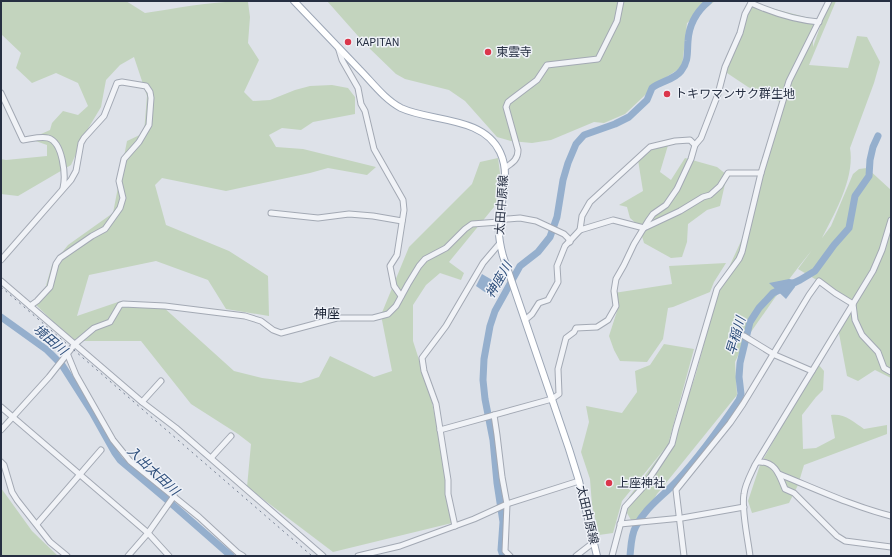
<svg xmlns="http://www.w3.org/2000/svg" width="892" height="557" font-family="'Source Sans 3','Noto Sans JP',sans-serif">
	<rect width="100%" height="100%" fill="#dee2e9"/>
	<g fill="#c3d4be">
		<path d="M1 1H126L145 13C179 8 214 0 248 2L250 17 248 43 259 60 244 92 253 101 270 100 295 90 310 86 332 85 348 88 355 97V114L313 122 301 130 282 128 269 135 276 147 303 149 376 167 367 175 328 168 310 173 226 191 162 178 155 185 166 225 229 251 268 276 269 316 226 309 208 280 156 261 89 275 77 316 121 301 162 306 234 371 262 378 301 383 319 377 330 356 374 377 392 371 381 315 409 247 472 184 480 162 498 158 503 196 449 262 464 273 461 280 440 273 426 285 413 305V341L431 397 448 482 452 523 333 552 247 487 251 444 238 434 191 404 141 341H73L35 304 45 289 52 265 68 245 113 213 127 141 144 133 147 96 134 57 120 65 106 80 101 107 86 132 71 165 18 196 1 194V159L6 160 47 156V145L30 139 50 130 52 123 63 111 78 115 88 106 78 83 56 73 32 83 16 68 21 53 1 34Z"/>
		<polygon points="327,1 715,1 687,23 682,67 660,81 625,114 604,123 594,122 551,140 532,143 511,141 497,137 465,101 449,90 405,79 396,74 366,45"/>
		<path d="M829 1H836L809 65 848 68 857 36 867 37 880 62 874 83 850 148C855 178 835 213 822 238L831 226 853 174 859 169 867 168 891 190V378L875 370 858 381 847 376 838 328 854 302 798 269 812 250 800 265 774 299 746 339 735 362 737 395 657 494 642 519 631 520 627 513 629 497 666 447 622 501 613 533 599 535 592 505 590 479 581 452 589 422 586 406 622 413 637 392 635 371 650 365 664 344 694 349 669 441 682 414 695 377 719 289 742 239 761 173 760 163 770 147 780 102 748 87 724 71 751 3 813 19V47Z"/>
		<polygon points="669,142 660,172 671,180 685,158 717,167 727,175 720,206 707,210 688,224 687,242 682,257 671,258 644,243 639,226 630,218 627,207 619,205 643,191 638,160 650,147"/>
		<polygon points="726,263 714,282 710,292 673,307 668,308 663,339 647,362 620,361 614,350 609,336 618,308 614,293 672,284 669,266"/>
		<path d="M817 363 824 371 823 390 816 397 802 415 803 449 816 448 835 438 831 415C844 413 854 422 864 429L887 425V434L804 465 798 485 789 503 752 513 748 501 760 465Z"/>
		<polygon points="1,488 32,531 58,556 1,556"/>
	</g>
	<g fill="#95afcd">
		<polygon points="482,274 499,284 492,297 476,286"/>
		<polygon points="789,279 796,280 795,287 786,299 769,283"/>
	</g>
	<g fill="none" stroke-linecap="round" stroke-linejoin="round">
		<g stroke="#95afcd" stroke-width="7">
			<polyline points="1,317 47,350 62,365 92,412 115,453 120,460 165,498 231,556"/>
			<path d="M503 556 501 550 503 522 497 483 493 440 485 399 483 380 484 359 490 326 495 311 520 266 538 252 550 237 557 217 563 180 568 163 576 144 584 135 615 124 629 117 647 100 652 88C661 81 674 80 681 71 689 61 687 52 688 41 689 24 697 11 709 1"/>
			<path d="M630 556C631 546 631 535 636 526 646 507 663 496 677 481 700 456 720 428 739 400L741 394 739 377 740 363 750 322 759 308 773 293 800 280 815 271 834 245 849 228 855 196 869 176 870 160 873 147 878 136"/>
		</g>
		<g stroke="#a3a9b4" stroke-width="7">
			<g id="minor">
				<path d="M751 3C771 12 797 20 819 22"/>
				<polyline points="338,47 342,60 358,88 361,104 365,111 374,149 403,200 404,210 397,255 390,266 394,286 401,296"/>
				<path d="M1 93 23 140C31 139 41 136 48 138 63 142 66 176 63 188"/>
				<path d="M505 168C512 163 518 160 518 150L506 107 508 102 537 80 547 65 598 59 617 21 621 1"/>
				<polyline points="271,213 318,218 349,214 373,216 402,221"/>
				<polyline points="646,227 680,211 703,197 710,195 720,186 728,173 761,173"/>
				<polyline points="580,230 613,220 644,228"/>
				<polyline points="1,260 71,180 76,171 81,143 84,138 104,116 117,83 122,82 146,86 150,92 151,98 149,125 139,142 124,159 119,181 123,198 120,208 105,229 92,236 60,258 56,264 50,287 37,301 30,306"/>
				<polyline points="1,281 142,402 176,428 323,556"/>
				<polyline points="525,320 532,314 539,303 548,300 558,282 557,266 565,246 580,230 582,216 590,202 650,147 675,141 690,140 695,145"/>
				<polyline points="744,336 775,355 812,371"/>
				<polyline points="67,353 76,375 113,440 130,461 199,517 238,553 243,556"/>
				<polyline points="142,402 161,381"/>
				<polyline points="1,407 148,533 169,556"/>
				<polyline points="494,415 497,435 502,477 507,504 505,551 510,556"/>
				<polyline points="1,430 49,377 75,344 94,328 110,322 120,305 123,304 165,306 245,316 261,321 273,330 281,333 337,318 373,318 388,314 396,306 408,284 419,266 425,259 446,248 465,229 472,224 499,222 507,219 520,218 536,221 564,234 568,238 570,242"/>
				<polyline points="440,430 552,399 559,394 558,369 566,338 574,332 576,328 597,327 608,320 616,306 614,291 616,279 624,265 634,244 648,221 653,214 666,205 677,189 691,159 695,145 701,138 718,94 725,67 740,33 745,14 752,1"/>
				<polyline points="211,458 231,436"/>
				<polyline points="1,462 4,465 12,492 17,500 50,542 67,556"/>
				<path d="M758 462C775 461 779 474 785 489L794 493 837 536 845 541 891 547"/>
				<path d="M779 474C816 489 852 506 891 516"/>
				<polyline points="37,524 101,450"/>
				<polyline points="620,524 682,518 744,507"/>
				<polyline points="455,526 448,494 448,480 436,404 424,371 422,358 446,326 483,263 500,243"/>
				<polyline points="128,556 148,533 174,496"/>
				<polyline points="358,556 400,546 474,519 507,504 579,481"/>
				<polyline points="576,556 594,542"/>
				<polyline points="612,556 625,507 645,485 672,444 676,428 717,289 739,259 742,252 761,173 789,81 829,1"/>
				<polyline points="684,556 676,490 730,423 743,404 809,295 819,281 835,293 853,304 855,320 862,335 878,352 884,368 891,372"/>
				<path d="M750 556C748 539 741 509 744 494 745 484 751 474 755 465L873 271 882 250 891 220"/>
			</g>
		</g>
		<g stroke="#9ca6b6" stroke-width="8">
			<path id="major" d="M294 1C316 24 337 46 359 69 372 82 384 99 401 108 431 122 483 116 500 152 511 175 501 199 499 223 498 234 500 245 503 256L569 449 579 481 597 556"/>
		</g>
		<use href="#minor" stroke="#f1f3f7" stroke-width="5"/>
		<use href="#major" stroke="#fff" stroke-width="6"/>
		<polyline stroke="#768194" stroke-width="1" stroke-dasharray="2 4" stroke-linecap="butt" points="1,287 312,556"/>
	</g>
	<g fill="#db364b" stroke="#eef1f7" stroke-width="1.5">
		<circle cx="348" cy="42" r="4"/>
		<circle cx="488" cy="52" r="4"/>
		<circle cx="667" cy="94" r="4"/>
		<circle cx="609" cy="483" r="4"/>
	</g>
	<g text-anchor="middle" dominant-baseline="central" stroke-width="3" stroke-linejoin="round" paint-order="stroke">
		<g font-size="12" fill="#262f42" stroke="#eef1f7" text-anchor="start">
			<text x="356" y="42">KAPITAN</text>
			<text x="496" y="52">東雲寺</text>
			<text x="675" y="94">トキワマンサク群生地</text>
			<text x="617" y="483">上座神社</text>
		</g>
		<g font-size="12" fill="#262f42" stroke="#eef1f7">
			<text transform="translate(502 205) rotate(-86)">太田中原線</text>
			<text transform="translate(587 515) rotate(77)">太田中原線</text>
		</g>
		<g font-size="13" font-style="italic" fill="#2c4d7a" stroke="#eef1f7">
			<text transform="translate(499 280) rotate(-60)">神座川</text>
			<text transform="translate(736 336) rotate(-74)">早稲川</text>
			<text transform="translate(50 340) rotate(40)">境田川</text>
			<text transform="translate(153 471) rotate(43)">入出太田川</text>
		</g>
		<g font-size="13" fill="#182032" stroke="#eef1f7">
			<text x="327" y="314">神座</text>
		</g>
	</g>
	<rect width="892" height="557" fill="none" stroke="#262f42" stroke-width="4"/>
</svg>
